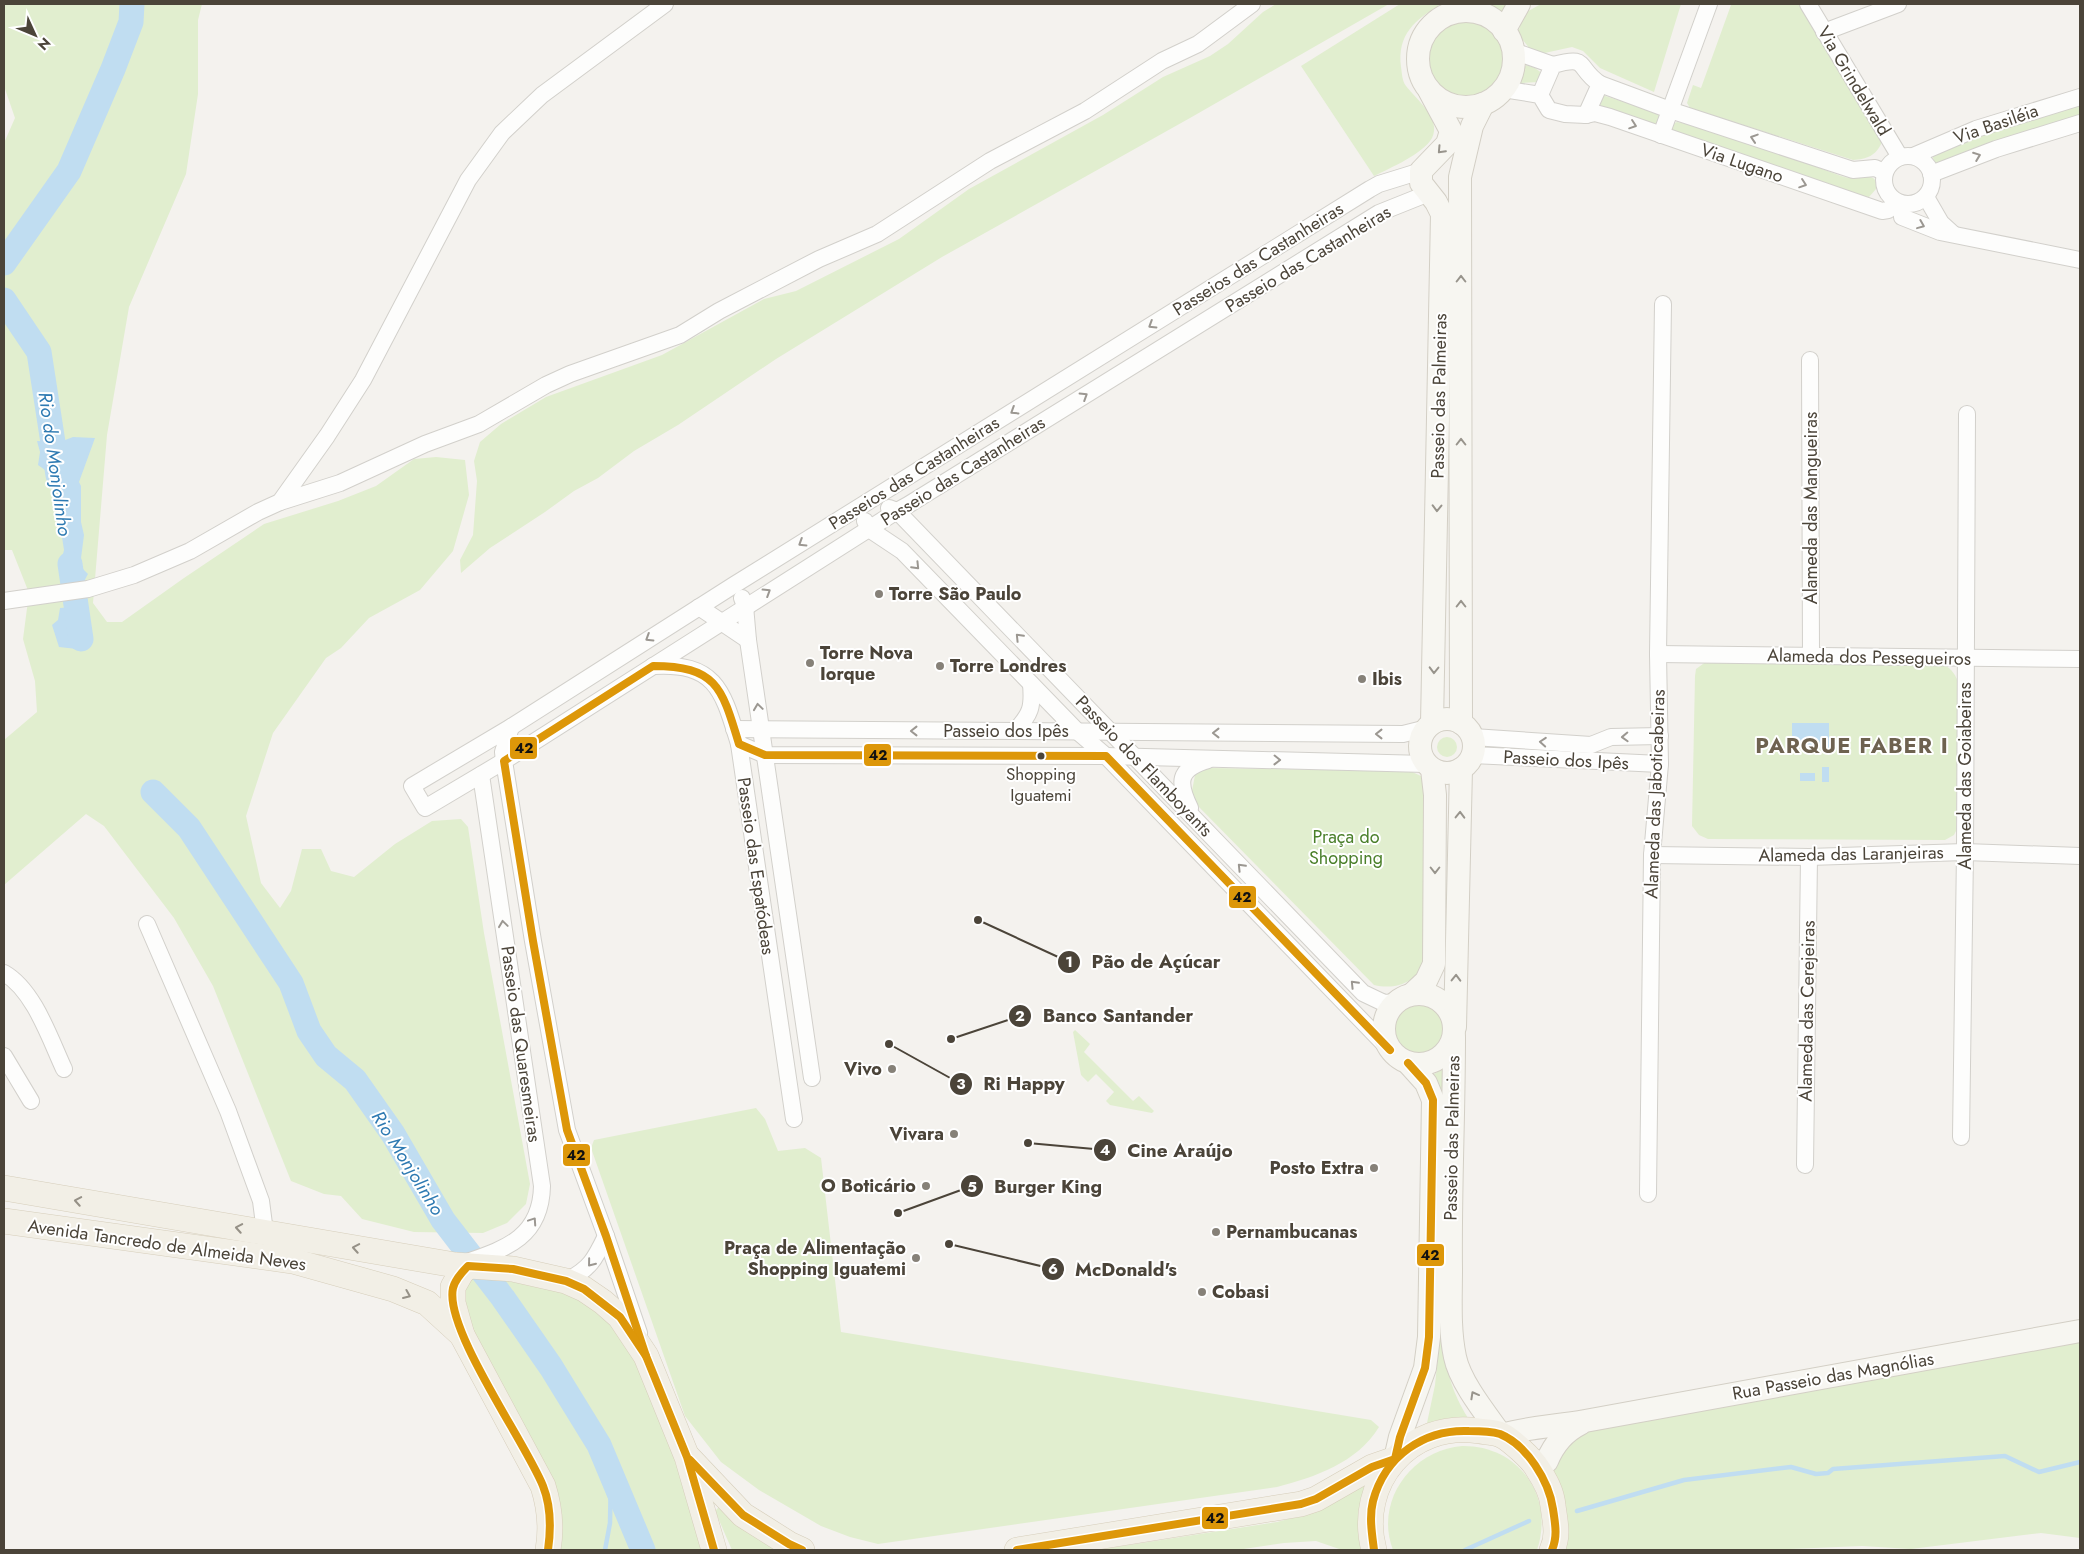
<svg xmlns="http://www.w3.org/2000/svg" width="2084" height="1554" font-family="Jost,sans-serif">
	<rect width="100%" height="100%" fill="#f4f2ee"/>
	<g fill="#e1eecf">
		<polygon points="4,4 202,4 198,20 198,94 186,174 129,307 107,435 93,603 107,622 122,622 184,578 264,524 338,501 376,486 414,459 436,457 465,460 469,495 453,551 420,590 369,618 341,648 326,658 273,733 246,816 261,883 280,908 291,891 302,849 321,849 331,871 354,877 395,844 432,821 461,819 468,827 484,933 530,1184 526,1204 507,1223 483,1233 414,1232 362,1219 341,1196 324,1194 291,1181 213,986 174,918 104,826 86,814 4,885 4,740 37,712 35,681 23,639 29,593 12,550 4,550 4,143 15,118 4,86"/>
		<polygon points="1276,4 1389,4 1190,118 942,257 776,359 678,425 634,451 598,478 574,491 545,512 490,548 461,573 460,560 473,535 477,481 474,461 480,442 501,424 546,397 662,355 764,299 796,291 899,239 969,189 1103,115 1163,77 1210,56 1228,44 1263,12"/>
		<path d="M1400 4H1441C1415 20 1397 34 1401 67 1402 73 1402 81 1406 86 1416 99 1442 119 1432 138 1423 154 1390 168 1374 176L1301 66Z"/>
		<polygon points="1486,4 1507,4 1501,12 1497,13 1487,7"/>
		<polygon points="1541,4 1681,4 1654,92 1600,68 1583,51 1572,47 1540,54 1530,49 1518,34 1523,14"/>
		<path d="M1729 4H1800L1882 142C1876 156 1867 159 1853 160L1690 108 1687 103 1693 85 1701 88 1731 5Z"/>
		<circle cx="1465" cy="60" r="42"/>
		<polygon points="1526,65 1535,68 1543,74 1540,82 1520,83 1518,81"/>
		<polygon points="1602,95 1659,113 1664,118 1658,127 1598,106"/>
		<polygon points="2080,101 2080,118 1935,164 1931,152"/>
		<path d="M1677 122C1730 134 1782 154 1833 173 1839 175 1845 178 1852 178 1862 179 1879 171 1876 189L1869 197 1863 196 1792 171 1672 133 1670 125Z"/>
		<path d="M1707 661 1943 664C1952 669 1956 675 1959 685L1956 831 1954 835 1945 840 1708 839 1699 835 1692 826 1695 676 1696 669Z"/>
		<circle cx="1447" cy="747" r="10"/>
		<path d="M1210 768 1410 771 1421 776 1423 782 1425 961C1416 983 1396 990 1374 985L1196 804 1191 796 1195 775 1203 770Z"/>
		<circle cx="1421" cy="1028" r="26"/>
		<polygon points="1075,1030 1090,1044 1084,1052 1133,1101 1139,1096 1154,1111 1152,1113 1110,1105 1106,1101 1114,1092 1096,1074 1088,1082 1081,1075 1073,1032"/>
		<path d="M1449 1066 1443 1342C1447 1373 1452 1392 1468 1418L1427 1423 1435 1385 1438 1356 1433 1076 1434 1074Z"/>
		<path d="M756 1108 765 1119 778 1151 805 1148 821 1158 841 1332 1371 1420 1379 1427C1357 1463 1315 1477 1277 1487L878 1544 850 1537 821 1526 759 1490 721 1462 685 1416 591 1148 594 1140Z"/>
		<polygon points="513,1269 620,1317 714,1550 548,1550 550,1539 453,1287 461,1273"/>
		<polygon points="2080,1331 2080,1538 2041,1533 1911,1549 1862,1546 1768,1550 1556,1550 1547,1461 1562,1436"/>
		<path d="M1462 1446C1519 1445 1555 1497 1537 1550H1393C1374 1501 1412 1450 1462 1446Z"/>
		<path d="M1367 1483 1362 1550H1342L1316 1541 1284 1543 1237 1550H1097L1277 1522C1310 1514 1338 1499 1367 1483Z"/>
		<polygon points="720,1506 786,1550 732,1550 715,1511"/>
	</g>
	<g fill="#c0ddf1">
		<path d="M73 437 95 438 79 482 81 486V522L84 535 80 566 88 574 81 587 67 590 62 575 65 568 61 562 64 550 60 524 62 520 59 516C60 503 58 491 52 480L47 479 45 470 38 465 40 452 37 441 60 442Z"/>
		<polygon points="72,607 74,619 83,628 87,642 77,649 59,647 52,625 58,620 60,608"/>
		<rect x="1792" y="723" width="37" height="25"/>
		<rect x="1822" y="767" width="7" height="15"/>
		<rect x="1800" y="773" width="15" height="8"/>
	</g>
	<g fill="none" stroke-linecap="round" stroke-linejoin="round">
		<g stroke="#c0ddf1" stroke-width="4.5">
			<polyline points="1577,1511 1684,1480 1791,1467 1816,1474 1828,1473 1833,1469 2005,1456 2039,1472 2080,1462"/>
			<polyline points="605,1550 610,1523 611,1471"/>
			<polyline points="1465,1550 1529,1521"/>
		</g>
		<g stroke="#c0ddf1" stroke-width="25">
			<polyline points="4,263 69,171 113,69 131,22 132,4"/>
			<polyline points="4,300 39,352 58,475"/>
			<polyline points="70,564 81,639"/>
			<polyline points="153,792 189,828 291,983 309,1031 326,1056 355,1080 393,1134 443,1220 503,1298 551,1367 599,1445 643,1550"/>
		</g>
		<g stroke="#d2d0cb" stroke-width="18">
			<g id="street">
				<polyline points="1808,4 1900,157"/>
				<polyline points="1824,32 1898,4"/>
				<polyline points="1513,51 1553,65"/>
				<polyline points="1600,84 1670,110 1853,170 1875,168 1884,172"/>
				<path d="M1503 89 1540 95 1549 110 1565 114 1586 115 1600 84C1575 67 1590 55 1553 65L1540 95"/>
				<polyline points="1586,115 1595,113 1610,117 1882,211 1888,210 1897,204"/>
				<polyline points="1661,135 1709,4"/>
				<circle cx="1908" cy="180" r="24"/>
				<polyline points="1913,156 1976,129 2080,97"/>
				<polyline points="1421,171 1379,184 1370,189 734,585 511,727 412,786 425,808 504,761 897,511 908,505 1379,213 1429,193"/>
				<polyline points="1931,174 1996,149 2080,123"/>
				<polyline points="1926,197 1941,223 1953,234"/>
				<polyline points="1901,204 1902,217 1940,232 2080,260"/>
				<polyline points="1810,360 1811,656"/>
				<polyline points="280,502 340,483 425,444 479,424 546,385 570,374 680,335 719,311 819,259 877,234 990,161 1085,111 1162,61 1198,44 1252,4"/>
				<polyline points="889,508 897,511 1363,993 1384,1003 1397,1002"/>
				<polyline points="865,521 869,529 902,551 1078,732 1106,756 1390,1050"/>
				<polyline points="742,598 745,606 748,640 812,1078"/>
				<polyline points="4,601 88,589 134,575 190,551 258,512 280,502 327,436 363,380 468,180 502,133 542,95 665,4"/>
				<polyline points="699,607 748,640"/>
				<polyline points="1658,654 2080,659"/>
				<path d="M653 666C717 662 723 692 739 744L794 1119"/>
				<polyline points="511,727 503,752 504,761 533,941 567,1130 606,1236 639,1333"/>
				<polyline points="734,729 1403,734 1427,728"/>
				<path d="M1015 731C1031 714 1033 707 1031 684"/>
				<polyline points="1473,737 1591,745 1611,737 1660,736"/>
				<polyline points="739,744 765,755 1106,756 1426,764"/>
				<polyline points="1472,755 1660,764"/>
				<path d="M1190 808C1178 783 1177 769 1208 760"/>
				<polyline points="1652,855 1809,857 1965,852 2080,856"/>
				<polyline points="147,924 228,1111 261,1201 265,1232"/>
				<path d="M4 973C34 990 50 1039 64 1069"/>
				<polyline points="4,1056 31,1101"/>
				<polyline points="1961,1137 1965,852 1967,414"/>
				<polyline points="1805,1165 1809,857"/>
				<polyline points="1648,1194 1652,855 1660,764 1658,654 1663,304"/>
				<path d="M467 1262C508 1248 541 1236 542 1186L481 775"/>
				<path d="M566 1281C590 1269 595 1259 606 1236"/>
			</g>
		</g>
		<g stroke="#d3cfc5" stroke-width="24">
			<g id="secondary">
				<circle cx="1466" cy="59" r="48"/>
				<polyline points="1504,31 1519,4"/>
				<polyline points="1430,92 1451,131 1447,144 1421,171 1421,183 1436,202 1442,214 1432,723"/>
				<circle cx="1447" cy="746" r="27"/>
				<polyline points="1461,723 1460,177 1472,126 1483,104"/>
				<circle cx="1419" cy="1029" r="35"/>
				<polyline points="1412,994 1426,981 1434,964 1435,795 1432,769"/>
				<polyline points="1455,1027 1461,769"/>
				<path d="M1454 1037C1454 1115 1450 1192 1451 1269 1451 1298 1449 1329 1455 1357 1460 1382 1486 1414 1501 1435 1529 1427 1557 1426 1585 1421L2080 1331"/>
				<polyline points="1395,1459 1400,1437 1425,1368 1429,1337 1433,1100 1426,1083 1408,1063"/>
				<path d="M1533 1462 1547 1461C1554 1444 1564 1432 1580 1424"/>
			</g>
		</g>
		<g stroke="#d6cebb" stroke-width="26">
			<g id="primary">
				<polyline points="4,1188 455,1265 513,1269 566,1281 584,1289 603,1302 620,1317 646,1356 687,1457 714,1550"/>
				<polyline points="4,1221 293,1261 393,1289 427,1303 462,1335"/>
				<path d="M468 1266 461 1273 453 1287V1303L462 1335 543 1486C550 1508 552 1527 548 1550"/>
				<polyline points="689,1458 743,1515 789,1544 802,1550"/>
				<polyline points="1017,1550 1301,1504 1316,1499 1372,1467 1395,1459"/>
				<path d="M1374 1550C1356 1483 1409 1420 1479 1431 1485 1432 1495 1432 1501 1435 1510 1439 1532 1459 1537 1468 1545 1480 1552 1492 1553 1506 1555 1521 1559 1536 1552 1550"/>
			</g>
		</g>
		<use href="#street" stroke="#fdfdfc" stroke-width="16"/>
		<use href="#secondary" stroke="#f7f6f1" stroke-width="22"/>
		<use href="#primary" stroke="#f2efe6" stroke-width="25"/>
		<g stroke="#fff" stroke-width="11">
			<g id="bus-1">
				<path d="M646 1356 606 1236 567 1130 533 941 504 761 653 666C717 666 722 688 739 744L765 755 1106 756 1390 1050"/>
				<polyline points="690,1460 743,1515 789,1544 802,1550"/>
				<path d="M548 1550C551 1529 551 1506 543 1486 526 1443 444 1329 453 1288 455 1280 462 1272 468 1266L513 1269 566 1281 584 1289 620 1317 646 1356 687 1457 714 1550"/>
				<polyline points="1017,1550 1301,1504 1316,1499 1372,1467 1395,1459 1400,1437 1425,1368 1429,1337 1433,1100 1426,1083 1408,1063"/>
				<path d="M1374 1550C1372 1534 1369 1517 1373 1501 1385 1456 1424 1429 1469 1431 1479 1431 1490 1431 1500 1434 1527 1445 1549 1481 1553 1509 1555 1523 1558 1536 1552 1550"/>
			</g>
		</g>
		<use href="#bus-1" stroke="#dd9709" stroke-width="8"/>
	</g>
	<defs><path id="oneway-chevron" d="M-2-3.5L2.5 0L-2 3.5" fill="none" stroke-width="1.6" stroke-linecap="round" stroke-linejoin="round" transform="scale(1.25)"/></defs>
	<g stroke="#9b9791">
		<use href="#oneway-chevron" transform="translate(1633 125) rotate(19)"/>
		<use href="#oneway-chevron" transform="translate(1754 138) rotate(-162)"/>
		<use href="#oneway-chevron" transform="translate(1977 156) rotate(-21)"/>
		<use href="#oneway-chevron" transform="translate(1803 184) rotate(19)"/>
		<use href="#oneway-chevron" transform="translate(1921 225) rotate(22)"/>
		<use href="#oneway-chevron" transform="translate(1152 325) rotate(148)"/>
		<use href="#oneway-chevron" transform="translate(1084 396) rotate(-32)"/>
		<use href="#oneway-chevron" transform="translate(1014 411) rotate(148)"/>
		<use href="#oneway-chevron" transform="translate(802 543) rotate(148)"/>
		<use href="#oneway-chevron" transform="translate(916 566) rotate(46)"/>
		<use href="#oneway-chevron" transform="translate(767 592) rotate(-32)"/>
		<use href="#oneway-chevron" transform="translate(1019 637) rotate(-134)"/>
		<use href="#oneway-chevron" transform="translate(649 638) rotate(148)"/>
		<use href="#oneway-chevron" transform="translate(758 707) rotate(-98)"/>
		<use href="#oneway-chevron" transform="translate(914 731) rotate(-180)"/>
		<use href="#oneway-chevron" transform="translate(1216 733) rotate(-180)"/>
		<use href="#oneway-chevron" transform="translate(1379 734) rotate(-180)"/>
		<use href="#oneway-chevron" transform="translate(1625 737) rotate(178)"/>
		<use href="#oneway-chevron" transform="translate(1543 742) rotate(-176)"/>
		<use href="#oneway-chevron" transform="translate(1277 760) rotate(1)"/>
		<use href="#oneway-chevron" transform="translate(1241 867) rotate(-134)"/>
		<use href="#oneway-chevron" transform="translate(503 924) rotate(-98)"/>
		<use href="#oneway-chevron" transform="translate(1354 984) rotate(-134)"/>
		<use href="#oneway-chevron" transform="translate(533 1221) rotate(-56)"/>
		<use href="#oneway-chevron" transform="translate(591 1263) rotate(129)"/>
	</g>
	<g stroke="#98948c">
		<use href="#oneway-chevron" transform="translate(1441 150) rotate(133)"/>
		<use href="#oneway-chevron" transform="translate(1461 279) rotate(-90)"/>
		<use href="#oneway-chevron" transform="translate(1461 442) rotate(-90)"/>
		<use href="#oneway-chevron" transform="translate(1437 508) rotate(91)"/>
		<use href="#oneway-chevron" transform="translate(1461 604) rotate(-90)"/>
		<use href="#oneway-chevron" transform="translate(1434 670) rotate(91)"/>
		<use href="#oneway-chevron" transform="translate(1460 815) rotate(-89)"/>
		<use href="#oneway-chevron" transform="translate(1435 870) rotate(90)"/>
		<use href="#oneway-chevron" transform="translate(1456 978) rotate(-89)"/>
		<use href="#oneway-chevron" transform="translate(1474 1395) rotate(-119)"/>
	</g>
	<g stroke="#969187">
		<use href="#oneway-chevron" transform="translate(78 1201) rotate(-170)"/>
		<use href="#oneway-chevron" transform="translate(239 1228) rotate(-170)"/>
		<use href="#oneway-chevron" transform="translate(356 1248) rotate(-170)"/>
		<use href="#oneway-chevron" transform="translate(407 1295) rotate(23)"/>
	</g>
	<g fill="#868178" stroke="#fff" stroke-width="2">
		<circle cx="879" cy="594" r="5"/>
		<circle cx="810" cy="663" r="5"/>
		<circle cx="940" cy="666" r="5"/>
		<circle cx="1362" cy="679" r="5"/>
		<circle cx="892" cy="1069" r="5"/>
		<circle cx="954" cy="1134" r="5"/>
		<circle cx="1374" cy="1168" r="5"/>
		<circle cx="926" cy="1186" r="5"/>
		<circle cx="1216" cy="1232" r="5"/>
		<circle cx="916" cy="1258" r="5"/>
		<circle cx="1202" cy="1292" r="5"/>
	</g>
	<circle fill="#4b4439" stroke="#fff" stroke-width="2" cx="1041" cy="756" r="4.5"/>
	<g text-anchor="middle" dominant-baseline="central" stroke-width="4" stroke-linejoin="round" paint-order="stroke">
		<g font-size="17" fill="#4b4439" stroke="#fff">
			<text x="1041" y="774">Shopping<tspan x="1041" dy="21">Iguatemi</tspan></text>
		</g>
		<g font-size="18" fill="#4b4439" stroke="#fff">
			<text transform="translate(1854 81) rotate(59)">Via Grindelwald</text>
			<text transform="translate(1996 124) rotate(-19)">Via Basiléia</text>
			<text transform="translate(1742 163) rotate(19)">Via Lugano</text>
			<text transform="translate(1258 259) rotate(-32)">Passeios das Castanheiras</text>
			<text transform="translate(1308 259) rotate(-31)">Passeio das Castanheiras</text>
			<text transform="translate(1439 396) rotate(-89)">Passeio das Palmeiras</text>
			<text transform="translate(963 471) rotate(-32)">Passeio das Castanheiras</text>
			<text transform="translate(914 473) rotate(-32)">Passeios das Castanheiras</text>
			<text transform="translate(1811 508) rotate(-90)">Alameda das Mangueiras</text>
			<text transform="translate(1869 657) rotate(1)">Alameda dos Pessegueiros</text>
			<text x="1006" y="731">Passeio dos Ipês</text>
			<text transform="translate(1566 760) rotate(3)">Passeio dos Ipês</text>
			<text transform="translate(1144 766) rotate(46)">Passeio dos Flamboyants</text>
			<text transform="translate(1965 776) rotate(-90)">Alameda das Goiabeiras</text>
			<text transform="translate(1655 794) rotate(-88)">Alameda das Jaboticabeiras</text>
			<text transform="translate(1851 854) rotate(-1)">Alameda das Laranjeiras</text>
			<text transform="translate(756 866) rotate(82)">Passeio das Espatódeas</text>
			<text transform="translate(1807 1011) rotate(-89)">Alameda das Cerejeiras</text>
			<text transform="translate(521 1044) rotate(82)">Passeio das Quaresmeiras</text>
			<text transform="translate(1452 1138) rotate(-89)">Passeio das Palmeiras</text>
			<text transform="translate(167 1245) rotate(8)">Avenida Tancredo de Almeida Neves</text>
			<text transform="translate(1833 1376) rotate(-10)">Rua Passeio das Magnólias</text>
		</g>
		<g font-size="18" font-weight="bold" fill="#4b4439" stroke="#fff" text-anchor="start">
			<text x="889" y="594">Torre São Paulo</text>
			<text x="820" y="653">Torre Nova<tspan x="820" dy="21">Iorque</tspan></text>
			<text x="950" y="666">Torre Londres</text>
			<text x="1372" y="679">Ibis</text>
			<text x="882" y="1069" text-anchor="end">Vivo</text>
			<text x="944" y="1134" text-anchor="end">Vivara</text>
			<text x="1364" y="1168" text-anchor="end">Posto Extra</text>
			<text x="916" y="1186" text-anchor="end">O Boticário</text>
			<text x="1226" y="1232">Pernambucanas</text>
			<text x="906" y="1248" text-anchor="end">Praça de Alimentação<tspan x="906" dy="21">Shopping Iguatemi</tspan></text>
			<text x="1212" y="1292">Cobasi</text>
		</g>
		<g font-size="18" fill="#4a7f2a" stroke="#fff">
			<text x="1346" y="837">Praça do<tspan x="1346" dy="21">Shopping</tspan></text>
		</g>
		<g font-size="19" font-style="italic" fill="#2e7ab2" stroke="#fff">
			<text transform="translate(55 464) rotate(82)">Rio do Monjolinho</text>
			<text transform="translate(408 1163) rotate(58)">Rio Monjolinho</text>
		</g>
		<g font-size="22" font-weight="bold" letter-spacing="1" fill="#6e6250" stroke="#fff">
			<text x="1852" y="745">PARQUE FABER I</text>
		</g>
	</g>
	<path fill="none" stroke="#4b4439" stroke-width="2" d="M978 920L1069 962M951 1039L1020 1016M889 1044L961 1084M1028 1143L1105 1150M898 1213L972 1186M949 1244L1053 1269"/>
	<g fill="#4b4439" stroke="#fff" stroke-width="2">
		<circle cx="978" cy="920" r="5"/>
		<circle cx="951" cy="1039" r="5"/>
		<circle cx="889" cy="1044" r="5"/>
		<circle cx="1028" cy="1143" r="5"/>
		<circle cx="898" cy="1213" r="5"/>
		<circle cx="949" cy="1244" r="5"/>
		<circle cx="1069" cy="962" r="12"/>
		<circle cx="1020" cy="1016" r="12"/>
		<circle cx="961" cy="1084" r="12"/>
		<circle cx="1105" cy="1150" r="12"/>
		<circle cx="972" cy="1186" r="12"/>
		<circle cx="1053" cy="1269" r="12"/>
	</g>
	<g font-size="15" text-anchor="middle" font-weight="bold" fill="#fff">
		<text x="1069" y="967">1</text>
		<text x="1020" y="1021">2</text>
		<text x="961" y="1089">3</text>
		<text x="1105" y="1155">4</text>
		<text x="972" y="1192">5</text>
		<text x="1053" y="1274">6</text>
	</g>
	<g font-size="19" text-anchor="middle" font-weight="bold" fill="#4b4439" stroke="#fff" stroke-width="4" stroke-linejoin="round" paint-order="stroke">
		<text x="1156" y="968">Pão de Açúcar</text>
		<text x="1118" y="1022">Banco Santander</text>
		<text x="1024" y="1090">Ri Happy</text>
		<text x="1180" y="1157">Cine Araújo</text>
		<text x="1048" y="1193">Burger King</text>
		<text x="1126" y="1276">McDonald's</text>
	</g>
	<g stroke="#fff" stroke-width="2">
		<rect x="509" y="736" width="29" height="24" rx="5" fill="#dd9709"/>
		<rect x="863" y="743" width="29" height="24" rx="5" fill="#dd9709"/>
		<rect x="1228" y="885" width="29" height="24" rx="5" fill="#dd9709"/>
		<rect x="562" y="1143" width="29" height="24" rx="5" fill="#dd9709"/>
		<rect x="1416" y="1243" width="29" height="24" rx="5" fill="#dd9709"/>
		<rect x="1201" y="1506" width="28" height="24" rx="5" fill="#dd9709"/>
	</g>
	<g font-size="14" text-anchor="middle" font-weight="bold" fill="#111">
		<text x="524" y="753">42</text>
		<text x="878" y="760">42</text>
		<text x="1242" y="902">42</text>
		<text x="576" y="1160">42</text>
		<text x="1430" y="1260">42</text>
		<text x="1215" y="1523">42</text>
	</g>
	<rect width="2084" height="1554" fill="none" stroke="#4b4439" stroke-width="10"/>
	<g transform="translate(35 35) rotate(134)" stroke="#ffffff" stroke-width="4" paint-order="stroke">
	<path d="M0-4L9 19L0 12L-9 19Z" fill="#4b4439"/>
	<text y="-8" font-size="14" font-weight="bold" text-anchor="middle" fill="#4b4439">N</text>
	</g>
</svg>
